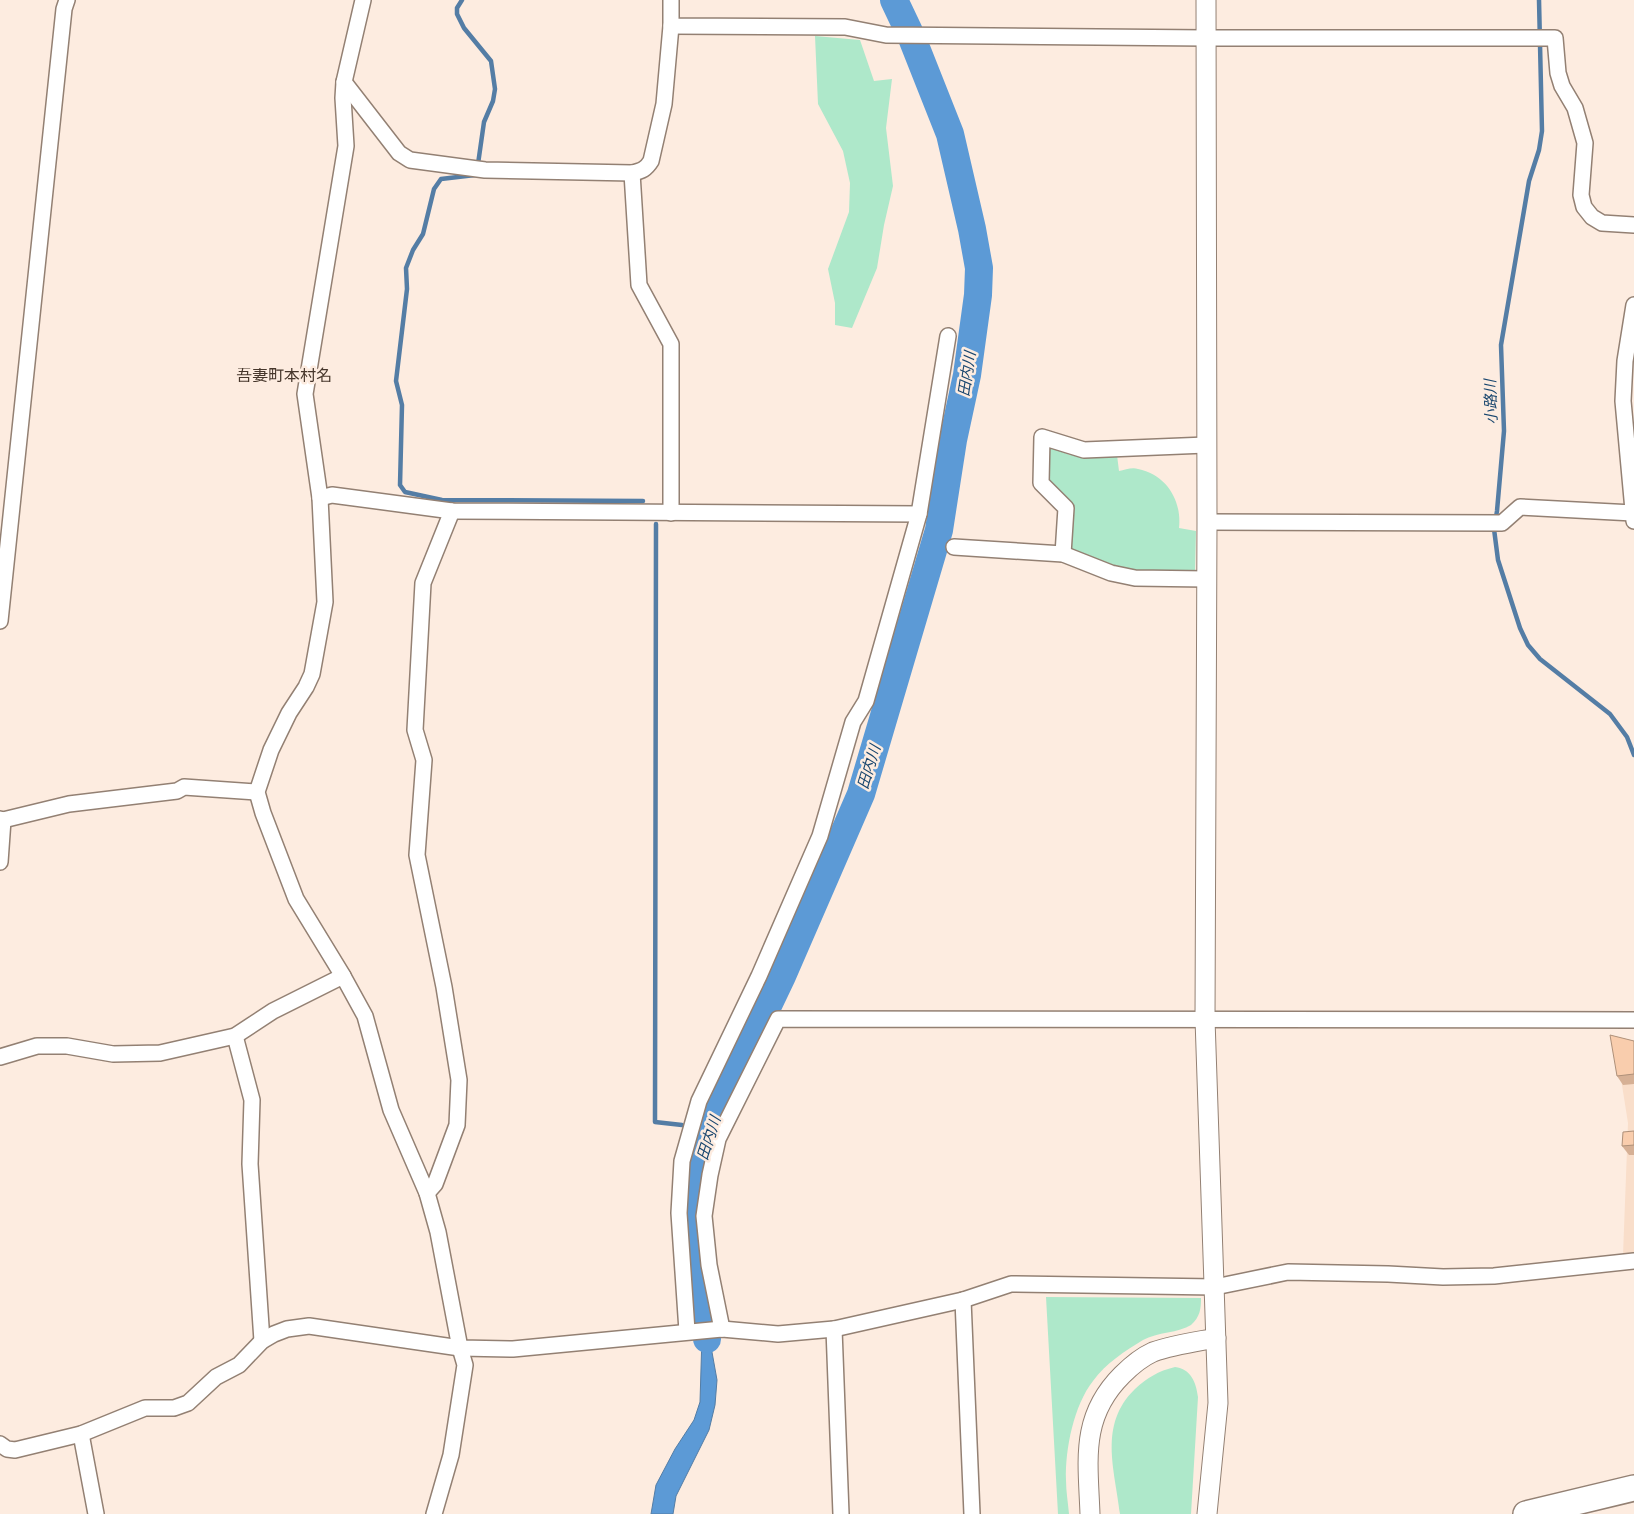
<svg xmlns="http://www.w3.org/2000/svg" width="1634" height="1514" font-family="Figtree,'Noto Sans JP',sans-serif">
	<rect width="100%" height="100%" fill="#fdece0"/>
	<polygon fill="#f9deca" points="1615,1041 1634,1046 1634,1255 1623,1255 1628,1123"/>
	<g fill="#aee8ca">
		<polygon points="815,36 860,40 874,81 892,79 886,128 893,186 884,225 877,268 852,328 835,325 835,303 828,269 849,212 850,183 843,151 818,104"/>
		<path d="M1047 446 1070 455H1117L1119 471C1125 470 1132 467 1138 469 1167 475 1182 501 1179 528L1196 531 1195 572 1137 573 1110 569 1067 551 1069 505 1045 481Z"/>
		<path d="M1046 1297 1201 1298C1201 1309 1200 1317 1191 1325 1179 1333 1157 1332 1143 1340 1125 1351 1106 1363 1093 1381 1074 1405 1065 1449 1066 1480 1066 1491 1068 1503 1069 1514H1058Z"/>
		<path d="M1175 1367C1191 1369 1196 1382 1198 1397L1191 1514H1120C1115 1469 1098 1425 1135 1389 1147 1378 1158 1371 1175 1367Z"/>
	</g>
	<polygon fill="#5c9ad6" stroke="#547da5" points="703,1302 717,1380 715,1405 709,1430 676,1496 673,1514 651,1514 656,1485 675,1449 694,1420 700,1402"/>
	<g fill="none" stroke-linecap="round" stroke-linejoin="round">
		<g stroke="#547da5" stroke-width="4.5">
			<polyline points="462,0 457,8 457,14 464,28 491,61 495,89 493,101 484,122 478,164"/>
			<polyline points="1539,0 1542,131 1539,150 1529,181 1501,345 1504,431 1497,511 1494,529 1498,560 1520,628 1528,645 1540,659 1610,714 1627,737 1634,755"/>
			<polyline points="475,175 441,179 434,189 423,234 413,250 406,268 407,289 396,381 402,405 400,485 405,492 442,500 643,501"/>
			<polyline points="656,524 655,1122 682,1125"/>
			<polyline points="699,1127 709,1129"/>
		</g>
		<polyline stroke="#5c9ad6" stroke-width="28" points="707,1339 693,1217 702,1156 709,1129 782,976 861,794 939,530 953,440 967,375 978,295 979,268 972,229 950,134 912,38 894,0"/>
		<g stroke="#938073" stroke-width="18">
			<g id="minor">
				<polyline points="363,0 344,82 343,98 346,146 305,394 320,498 325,602 312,674 306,687 289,713 271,750 257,792 263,813 296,899 343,976 365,1016 391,1110 427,1193 438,1232 460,1348 465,1365 451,1455 434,1514"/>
				<polyline points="671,0 671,26 845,27 886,35 1206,38 1555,38 1558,73 1562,86 1575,108 1585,143 1581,195 1584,207 1592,217 1602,223 1634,225"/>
				<path d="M344 82 399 153 410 160 485 170 632 173C642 171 646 169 651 161L664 104 671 26"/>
				<polyline points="632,173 639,285 671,344 671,513"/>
				<polyline points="1634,305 1625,361 1623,401 1634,521"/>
				<polyline points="320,498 332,495 452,511 919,514"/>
				<polyline points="1207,522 1502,523 1520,507 1633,513"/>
				<polyline points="954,547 1063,554 1111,573 1135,578 1206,579"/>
				<polyline points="1063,554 1066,508 1041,483 1042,437 1084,450 1206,445"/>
				<polyline points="0,621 64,9 67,0"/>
				<polyline points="0,819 3,820 69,804 177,791 184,787 257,792"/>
				<polyline points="0,862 3,820"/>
				<polyline points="235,1036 252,1100 250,1164 262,1341"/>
				<polyline points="0,1057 37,1046 67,1046 113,1054 160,1053 235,1036 273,1011 343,976"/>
				<polyline points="427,1193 435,1184 457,1125 459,1080 444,987 417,855 424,760 415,730 423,583 452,511"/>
				<polyline points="963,1300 972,1514"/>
				<polyline points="722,1329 709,1265 704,1216 710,1175 718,1139 778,1019 1634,1020"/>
				<polyline points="834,1329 841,1514"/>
				<polyline points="687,1331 679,1213 682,1161 699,1101 759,976 820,836 853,722 866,701 919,514 948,336"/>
				<polyline points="81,1434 96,1514"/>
				<polyline points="0,1444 7,1449 15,1450 81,1434 145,1408 174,1408 188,1403 216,1377 239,1365 262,1341 274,1334 287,1329 309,1326 460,1348 513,1349 722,1329 778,1334 834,1329 963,1300 1011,1284 1215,1287 1288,1272 1388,1274 1443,1277 1494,1276 1634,1261"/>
			</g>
		</g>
		<g stroke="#938073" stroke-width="21">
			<g id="tertiary">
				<polyline points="1206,0 1207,522 1205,1019 1218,1403 1207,1514"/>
				<path d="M1090 1514C1088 1460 1080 1417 1122 1375 1131 1366 1142 1357 1153 1352 1173 1345 1195 1342 1216 1338"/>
			</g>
		</g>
		<g stroke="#938073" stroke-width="28">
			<polyline id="trunk" points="1526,1514 1634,1488"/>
		</g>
		<use href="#minor" stroke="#fff" stroke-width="15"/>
		<use href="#tertiary" stroke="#fff" stroke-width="19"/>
		<use href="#trunk" stroke="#fff" stroke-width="25"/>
	</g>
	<g fill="#d6b095">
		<polygon points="1634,1041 1634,1084 1623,1085 1617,1076"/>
		<polygon points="1634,1131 1634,1155 1629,1155 1622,1146"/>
	</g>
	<g fill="#f9cdad" stroke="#ae9079">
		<polygon points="1610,1035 1634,1041 1634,1074 1617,1076"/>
		<polygon points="1634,1131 1634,1145 1622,1146 1623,1132"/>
	</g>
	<g text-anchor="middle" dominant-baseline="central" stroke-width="5" stroke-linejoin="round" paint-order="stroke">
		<g font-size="15" font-style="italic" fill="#19466e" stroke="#fdece0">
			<text transform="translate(967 374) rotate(-81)">田内川</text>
			<text transform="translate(1491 402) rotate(-92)">小路川</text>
			<text transform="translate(869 767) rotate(-73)">田内川</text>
			<text transform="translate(709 1138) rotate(-72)">田内川</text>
		</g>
		<g font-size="16" fill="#46362b" stroke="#fdece0">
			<text x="284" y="375">吾妻町本村名</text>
		</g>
	</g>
</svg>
